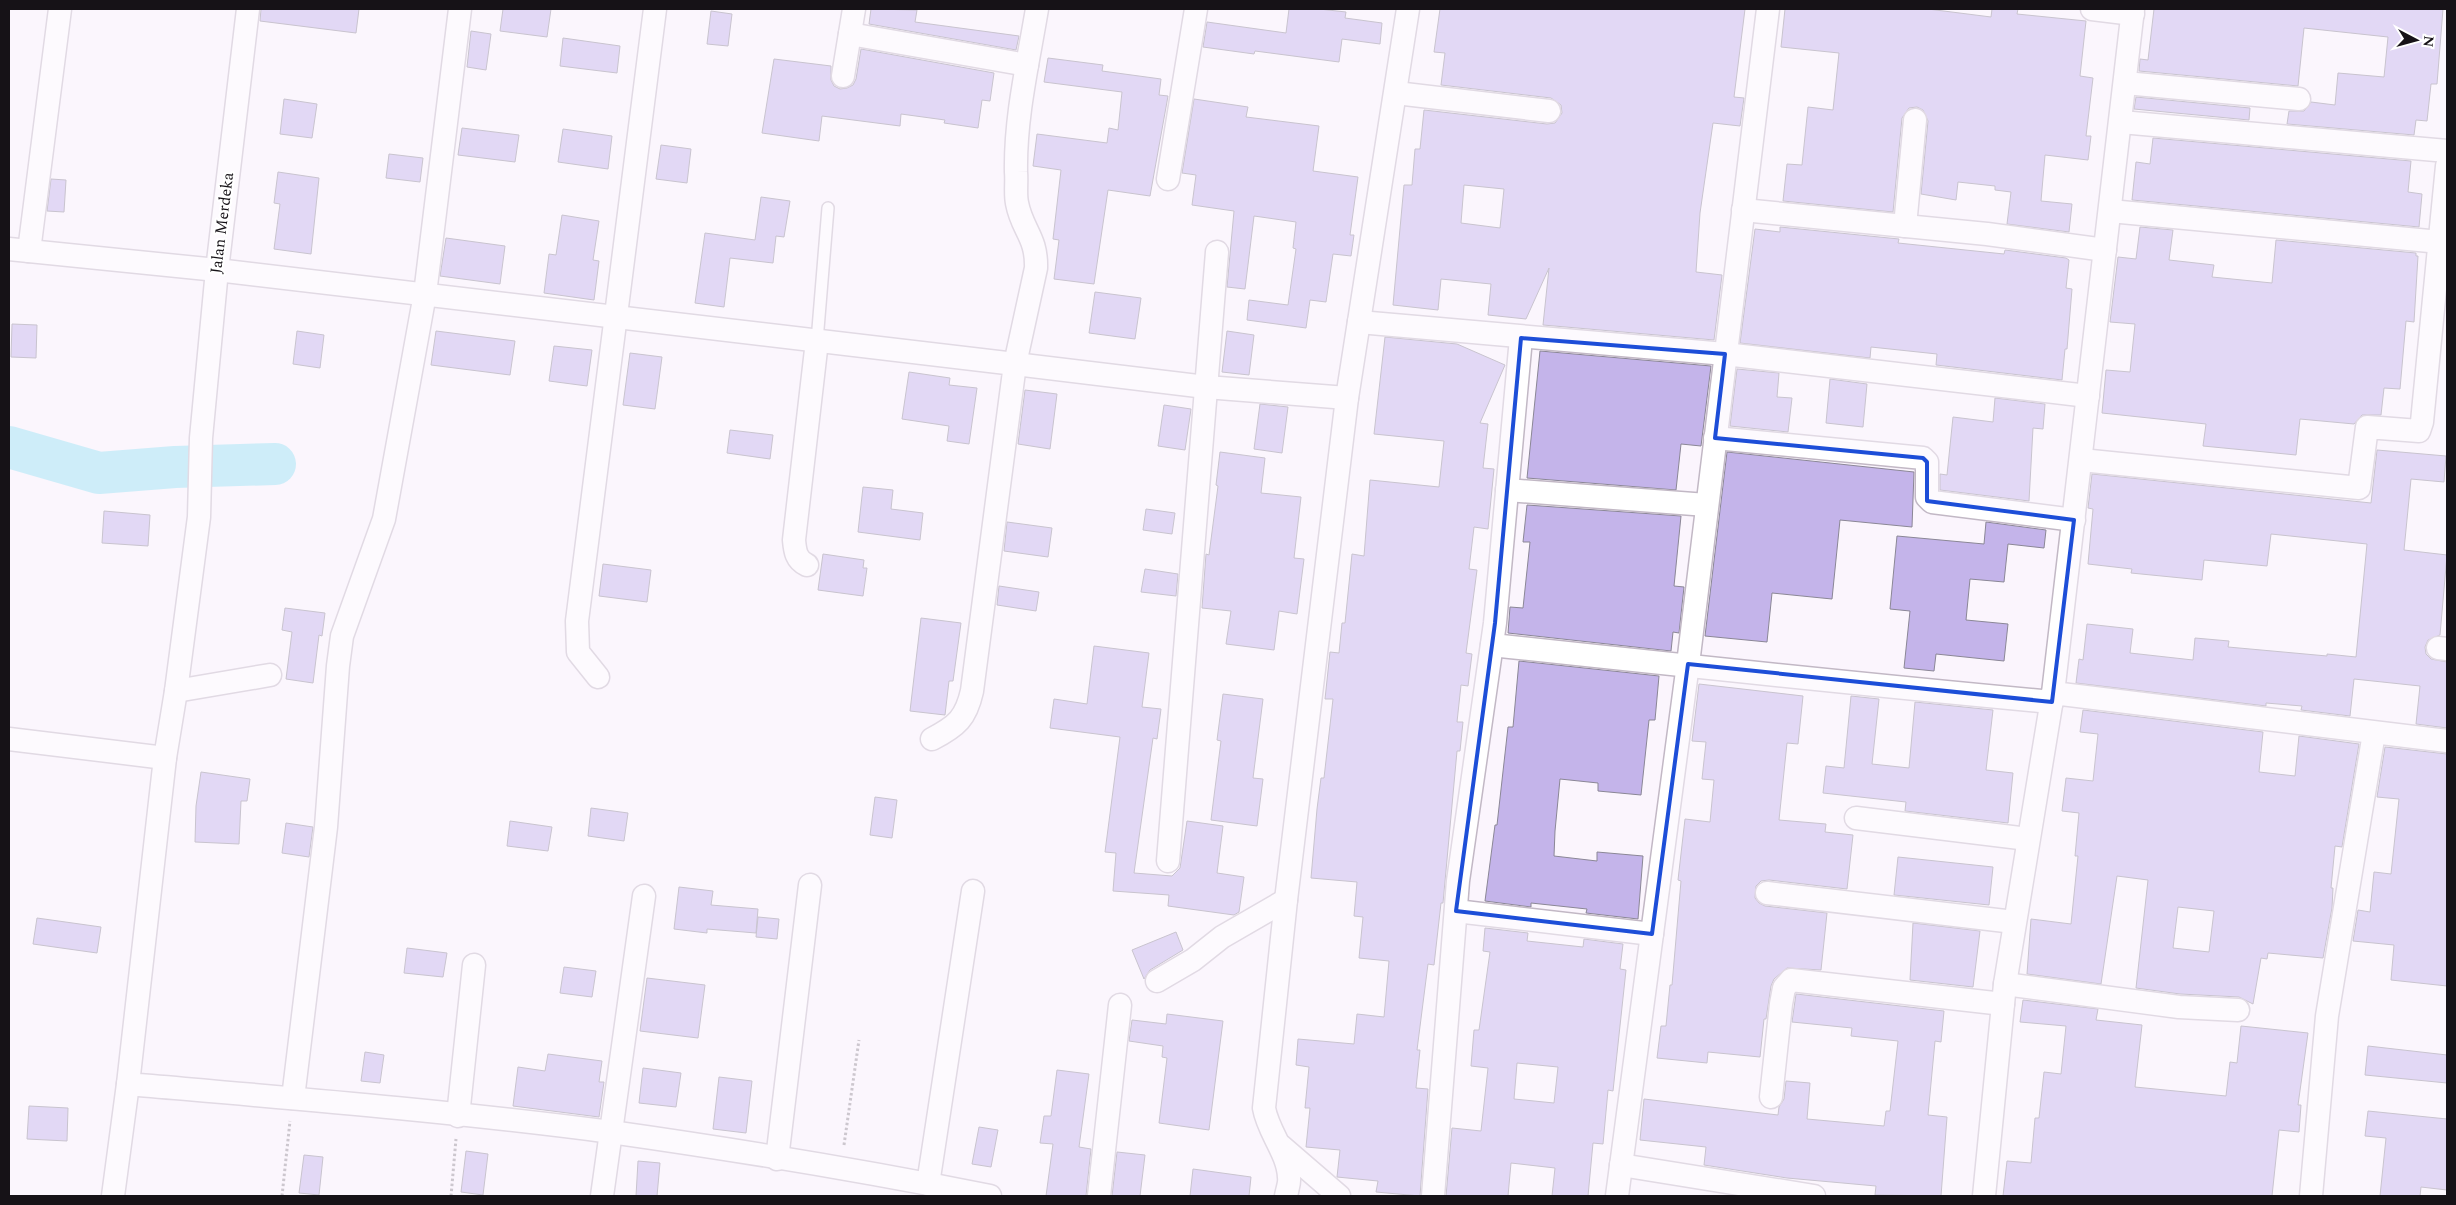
<svg xmlns="http://www.w3.org/2000/svg" width="2456" height="1205" font-family="Spectral,serif">
	<rect width="100%" height="100%" fill="#fbf5fd"/>
	<g fill="none" stroke-linecap="round" stroke-linejoin="round">
		<polyline stroke="#98e3f3" stroke-width="42" points="9,447 99,473 175,467 275,464"/>
	</g>
	<g fill="#c4b4ea" stroke="#8b8796" fill-rule="evenodd">
		<polygon points="261,9 359,9 356,33 260,21"/>
		<polygon points="503,9 551,9 547,37 500,31"/>
		<polygon points="871,9 917,10 915,22 1019,36 1016,50 869,24"/>
		<polygon points="1289,9 1319,9 1346,12 1345,18 1382,23 1380,44 1342,39 1339,62 1255,51 1254,54 1203,47 1207,22 1286,33"/>
		<path d="M1440 9H1745L1734 97 1744 98 1740 126 1713 123 1700 213 1696 272 1722 275 1714 340 1543 325 1549 268 1526 319 1488 315 1491 284 1441 279 1438 310 1393 305 1404 185H1412L1415 149H1420L1424 110 1547 124 1555 123 1562 113 1561 105 1551 98 1441 85 1445 53 1434 52ZM1464 185 1504 189 1500 228 1461 223Z"/>
		<polygon points="1785,9 1928,9 1991,17 1992,9 2018,9 2017,14 2086,21 2080,76 2093,78 2086,136 2091,136 2088,160 2045,155 2041,201 2072,204 2069,232 2007,224 2011,192 1995,190 1995,186 1958,182 1956,200 1921,194 1928,121 1923,110 1917,107 1909,108 1902,118 1893,212 1783,201 1787,164 1802,165 1808,107 1833,110 1839,53 1781,47"/>
		<polygon points="2154,9 2443,9 2437,84 2431,84 2427,121 2416,120 2414,135 2287,124 2289,111 2304,111 2311,102 2335,105 2338,73 2384,77 2388,37 2304,28 2298,86 2139,71 2140,59 2148,60"/>
		<polygon points="711,11 732,14 728,46 707,44"/>
		<polygon points="471,31 491,34 486,70 467,67"/>
		<polygon points="563,38 620,46 617,73 560,66"/>
		<polygon points="861,49 994,73 990,101 982,100 978,128 944,123 945,120 901,114 900,126 822,116 819,141 762,133 774,59 831,66 831,80 834,86 840,89 847,88 853,85 856,79"/>
		<polygon points="1048,58 1103,65 1102,71 1161,79 1159,95 1168,96 1150,196 1108,190 1094,284 1054,279 1059,240 1053,239 1061,170 1033,166 1037,134 1107,143 1109,128 1118,130 1122,92 1044,82"/>
		<polygon points="2136,97 2250,108 2249,120 2134,109"/>
		<polygon points="284,99 317,104 312,138 280,134"/>
		<polygon points="1194,99 1248,107 1246,117 1319,126 1313,171 1358,177 1350,235 1354,235 1351,256 1333,254 1326,302 1310,300 1306,328 1247,320 1249,300 1288,305 1296,249 1293,248 1296,222 1254,216 1245,289 1227,287 1234,211 1192,205 1196,175 1182,173"/>
		<polygon points="462,128 519,135 515,162 458,155"/>
		<polygon points="563,129 612,136 608,169 558,162"/>
		<polygon points="2153,138 2411,161 2408,192 2422,194 2419,227 2132,200 2136,162 2150,164"/>
		<polygon points="661,145 691,149 687,183 656,179"/>
		<polygon points="389,154 423,158 420,182 386,178"/>
		<polygon points="278,172 319,178 311,254 274,249 280,204 274,203"/>
		<polygon points="51,179 66,180 64,212 47,211"/>
		<polygon points="761,197 790,201 784,237 776,236 773,263 730,258 724,307 695,303 705,233 755,240"/>
		<polygon points="562,215 599,221 593,260 599,261 594,300 544,293 549,254 556,255"/>
		<polygon points="1780,227 1899,239 1898,243 2004,254 2005,250 2066,258 2069,260 2066,288 2072,289 2067,349 2065,349 2062,380 1936,365 1937,354 1871,347 1870,358 1740,343 1755,229 1780,232"/>
		<polygon points="2140,227 2173,230 2169,260 2214,265 2212,277 2272,283 2276,240 2416,253 2416,256 2418,256 2414,322 2406,321 2400,389 2384,388 2381,415 2362,415 2354,424 2300,419 2296,455 2203,446 2206,424 2102,413 2106,370 2130,372 2135,324 2110,322 2118,257 2136,259"/>
		<polygon points="446,238 505,246 500,284 440,276"/>
		<polygon points="1095,292 1141,298 1135,339 1089,333"/>
		<polygon points="12,324 37,325 36,358 11,357"/>
		<polygon points="297,331 324,335 320,368 293,364"/>
		<polygon points="436,331 515,341 510,375 431,365"/>
		<polygon points="1227,331 1254,335 1249,375 1222,372"/>
		<polygon points="1385,337 1457,344 1505,365 1480,423 1488,424 1483,468 1494,469 1488,529 1474,527 1469,569 1477,570 1466,653 1472,654 1468,686 1461,685 1457,722 1463,722 1460,751 1457,751 1443,903 1441,903 1434,965 1428,964 1417,1050 1420,1050 1416,1088 1428,1089 1420,1196 1376,1192 1378,1181 1337,1177 1340,1150 1306,1147 1310,1108 1305,1108 1309,1067 1296,1065 1298,1039 1354,1044 1357,1014 1384,1017 1389,961 1359,958 1363,917 1354,916 1357,882 1311,878 1317,809 1321,778 1324,778 1333,699 1325,699 1330,652 1339,653 1342,623 1345,623 1352,554 1364,556 1370,480 1439,487 1444,441 1374,434"/>
		<polygon points="554,346 592,350 587,386 549,381"/>
		<polygon points="1540,351 1711,366 1701,446 1681,444 1676,490 1527,478"/>
		<polygon points="630,353 662,357 655,409 623,405"/>
		<polygon points="1737,369 1779,373 1777,397 1792,398 1788,432 1730,426"/>
		<polygon points="909,372 950,378 949,385 977,388 969,444 947,441 949,426 902,419"/>
		<polygon points="1830,379 1867,384 1863,427 1826,423"/>
		<polygon points="1025,390 1057,394 1050,449 1018,444"/>
		<polygon points="1995,398 2045,404 2043,429 2033,428 2029,501 1940,490 1940,474 1947,475 1953,417 1993,422"/>
		<polygon points="1260,404 1288,407 1282,453 1254,449"/>
		<polygon points="1164,405 1191,409 1185,450 1158,446"/>
		<polygon points="730,430 773,435 770,459 727,453"/>
		<polygon points="2377,450 2446,456 2444,482 2411,479 2404,550 2447,555 2440,635 2428,640 2425,647 2426,654 2431,659 2447,662 2447,728 2416,724 2420,686 2354,679 2350,716 2301,710 2302,706 2266,703 2266,706 2076,683 2079,659 2083,660 2087,624 2133,629 2130,653 2193,660 2195,638 2229,641 2228,647 2327,656 2327,654 2356,657 2367,544 2271,534 2267,566 2204,560 2202,580 2131,573 2132,569 2088,564 2093,509 2088,508 2092,474 2371,503"/>
		<polygon points="1220,452 1265,458 1261,493 1301,497 1294,558 1304,559 1297,614 1279,611 1274,650 1226,644 1231,611 1202,608 1206,554 1209,555 1218,486 1216,485"/>
		<polygon points="1727,452 1914,472 1912,527 1840,520 1832,599 1772,593 1767,642 1705,636"/>
		<polygon points="863,487 893,490 891,509 923,513 920,540 858,532"/>
		<polygon points="1527,505 1681,516 1674,586 1684,587 1679,633 1673,632 1671,651 1508,633 1510,607 1523,608 1530,542 1523,542"/>
		<polygon points="1146,509 1175,513 1172,534 1143,530"/>
		<polygon points="104,511 150,515 148,546 102,543"/>
		<polygon points="1007,522 1052,528 1048,557 1004,551"/>
		<polygon points="1986,522 2046,530 2044,548 2008,544 2004,582 1970,579 1966,620 2008,624 2004,661 1936,654 1934,671 1904,668 1910,611 1890,609 1897,536 1984,544"/>
		<polygon points="823,554 864,560 863,568 867,568 863,596 818,590"/>
		<polygon points="603,564 651,570 647,602 599,596"/>
		<polygon points="1145,569 1178,574 1176,596 1141,592"/>
		<polygon points="999,586 1039,592 1036,611 997,605"/>
		<polygon points="285,608 325,613 322,636 319,635 313,683 286,679 292,632 282,630"/>
		<polygon points="921,618 961,623 953,681 949,681 945,715 910,711"/>
		<polygon points="1094,646 1149,653 1142,707 1161,709 1157,739 1153,738 1134,873 1172,876 1180,868 1187,821 1223,826 1217,873 1244,877 1239,912 1234,915 1168,906 1169,895 1113,891 1116,853 1105,852 1120,737 1050,728 1054,699 1087,704"/>
		<polygon points="1519,661 1659,676 1655,720 1649,720 1641,795 1598,791 1598,783 1560,779 1555,831 1554,856 1597,861 1597,852 1643,856 1638,919 1586,913 1587,909 1531,903 1531,907 1485,901 1495,825 1497,825 1508,727 1513,727"/>
		<polygon points="1699,684 1803,696 1798,744 1787,743 1779,820 1826,824 1825,832 1853,835 1847,889 1769,880 1761,881 1756,886 1755,898 1759,903 1765,906 1827,913 1821,970 1787,968 1774,979 1771,986 1766,1019 1764,1019 1760,1057 1708,1052 1707,1063 1657,1058 1661,1026 1666,1026 1670,985 1672,985 1681,881 1678,880 1685,819 1710,822 1714,780 1702,779 1706,742 1692,741"/>
		<polygon points="1223,694 1263,699 1253,778 1263,779 1257,826 1211,820 1221,741 1217,740"/>
		<polygon points="1851,696 1879,699 1872,764 1909,768 1915,702 1993,710 1986,770 2013,773 2008,823 1905,811 1906,802 1823,793 1826,766 1844,768"/>
		<path d="M2083 710 2263 732 2259 772 2295 776 2299 736 2359 744 2342 847 2335 846 2331 888H2333L2332 908 2323 958 2268 953 2267 959 2261 958 2253 1004 2239 997 2180 994 2136 988 2148 880 2117 876 2101 984 2027 974 2031 919 2071 924 2078 856H2075L2079 813 2062 811 2066 778 2093 781 2098 734 2080 732ZM2178 907 2214 911 2209 952 2173 948Z"/>
		<polygon points="2385,747 2447,754 2447,986 2391,980 2394,945 2353,941 2358,910 2370,912 2374,872 2391,874 2399,799 2377,797"/>
		<polygon points="201,772 250,779 247,801 241,801 239,844 195,842 196,806"/>
		<polygon points="875,797 897,800 892,838 870,835"/>
		<polygon points="591,808 628,813 624,841 588,836"/>
		<polygon points="510,821 552,827 548,851 507,846"/>
		<polygon points="286,823 313,827 309,857 282,853"/>
		<polygon points="1898,857 1993,867 1989,905 1894,895"/>
		<polygon points="679,887 713,891 711,905 758,909 756,933 707,929 707,933 674,929"/>
		<polygon points="758,917 779,919 777,939 756,937"/>
		<polygon points="37,918 101,927 97,953 33,944"/>
		<polygon points="1913,923 1980,931 1973,987 1910,980"/>
		<path d="M1485 928 1528 933 1527 941 1583 947 1584 939 1623 944 1620 969 1626 970 1613 1091 1608 1090 1603 1144 1593 1143 1588 1196H1552L1555 1168 1511 1163 1508 1196H1446L1452 1128 1481 1131 1488 1068 1471 1066 1474 1030H1479L1490 952 1483 951ZM1517 1063 1558 1067 1554 1103 1514 1099Z"/>
		<polygon points="1176,932 1183,950 1150,970 1144,979 1132,950"/>
		<polygon points="407,948 447,953 443,977 404,973"/>
		<polygon points="564,967 596,971 592,997 560,993"/>
		<polygon points="647,978 705,985 698,1038 640,1031"/>
		<polygon points="1796,994 1944,1011 1941,1042 1935,1041 1928,1115 1947,1117 1941,1196 1875,1195 1876,1186 1787,1178 1704,1165 1706,1147 1640,1140 1644,1099 1778,1115 1779,1107 1784,1099 1786,1081 1810,1083 1807,1119 1884,1126 1886,1111 1890,1111 1898,1041 1851,1036 1852,1028 1792,1022"/>
		<polygon points="2023,1000 2098,1009 2096,1020 2142,1025 2135,1087 2226,1096 2230,1062 2237,1063 2241,1026 2308,1033 2298,1105 2301,1105 2299,1132 2279,1130 2272,1196 2003,1196 2007,1161 2031,1163 2035,1118 2039,1118 2044,1072 2061,1074 2066,1026 2020,1022"/>
		<polygon points="1167,1014 1223,1021 1209,1130 1159,1123 1167,1058 1162,1057 1163,1046 1129,1041 1132,1020 1166,1024"/>
		<polygon points="2368,1046 2447,1055 2447,1083 2365,1075"/>
		<polygon points="365,1052 384,1055 380,1083 361,1081"/>
		<polygon points="548,1054 602,1061 599,1082 604,1082 599,1117 513,1106 518,1067 545,1071"/>
		<polygon points="643,1068 681,1073 676,1107 639,1103"/>
		<polygon points="1057,1070 1089,1074 1079,1147 1091,1149 1086,1196 1046,1196 1053,1144 1040,1143 1044,1116 1051,1116"/>
		<polygon points="719,1077 752,1081 746,1133 713,1129"/>
		<polygon points="29,1106 68,1108 67,1141 27,1139"/>
		<polygon points="2368,1111 2447,1119 2447,1190 2421,1187 2420,1196 2380,1196 2386,1138 2365,1136"/>
		<polygon points="979,1127 998,1130 991,1167 972,1164"/>
		<polygon points="466,1151 488,1154 483,1195 461,1192"/>
		<polygon points="1117,1152 1145,1155 1140,1196 1112,1196"/>
		<polygon points="304,1155 323,1157 319,1195 299,1193"/>
		<polygon points="638,1161 660,1163 657,1196 636,1196"/>
		<polygon points="1193,1169 1251,1177 1249,1196 1190,1196"/>
	</g>
	<g fill="none" stroke-linecap="round" stroke-linejoin="round">
		<g stroke="#c2b8c5" stroke-width="14">
			<polyline id="service" points="817,341 828,208"/>
		</g>
		<g stroke="#c2b8c5" stroke-width="25">
			<g id="minor">
				<path d="M248 9 217 270 201 438 199 517 176 691 165 758 128 1084C289 1098 451 1111 611 1132 738 1150 865 1171 990 1196"/>
				<path d="M1037 9C1028 63 1015 117 1016 172 1017 182 1015 193 1017 203 1022 230 1037 237 1036 268L1015 364 1206 387 1347 398"/>
				<polyline points="2092,9 2133,14"/>
				<polyline points="850,34 1027,65"/>
				<polyline points="843,76 854,9"/>
				<polyline points="2125,83 2299,99"/>
				<polyline points="1396,93 1549,111"/>
				<polyline points="2121,122 2447,151"/>
				<polyline points="1168,179 1196,9"/>
				<polyline points="1743,210 1987,234 2105,250"/>
				<polyline points="2110,211 2440,242"/>
				<polyline points="1905,226 1915,120"/>
				<path d="M9 249 217 270 1015 364 972 691C966 718 957 726 932 739"/>
				<polyline points="29,251 60,9"/>
				<polyline points="1359,322 1725,354 2088,396"/>
				<polyline points="1715,438 1923,458 1927,462 1927,497 1932,502 2074,520"/>
				<polyline points="2081,460 2359,488 2367,427 2419,431 2422,422 2447,166"/>
				<polyline points="1507,490 1707,505"/>
				<path d="M807 565C796 560 795 551 794 540L817 341"/>
				<path d="M1492 645C1678 665 1865 685 2052 702"/>
				<polyline points="2438,648 2447,649"/>
				<polyline points="598,677 578,652 577,621 655,9"/>
				<polyline points="176,691 270,675"/>
				<polyline points="2053,693 2447,741"/>
				<polyline points="9,739 165,758"/>
				<polyline points="1856,818 2028,839"/>
				<polyline points="1168,861 1217,252"/>
				<polyline points="1767,893 2014,922"/>
				<polyline points="1456,911 1652,934"/>
				<polyline points="1157,981 1193,960 1222,937 1286,900"/>
				<polyline points="2005,984 2179,1007 2238,1010"/>
				<polyline points="1771,1097 1781,1004 1784,988 1791,980 2003,1004"/>
				<polyline points="293,1098 326,827 338,666 342,636 384,519 425,294 460,9"/>
				<polyline points="458,1116 474,965"/>
				<polyline points="1281,1146 1339,1196"/>
				<polyline points="777,1159 810,885"/>
				<polyline points="1621,1165 1814,1196"/>
				<polyline points="928,1184 973,891"/>
				<polyline points="113,1196 128,1084"/>
				<polyline points="602,1196 644,896"/>
				<polyline points="1099,1196 1120,1005"/>
				<path d="M1286 1196C1287 1190 1290 1183 1289 1177 1288 1153 1268 1132 1264 1108L1286 900 1347 398 1408 9"/>
				<polyline points="1433,1196 1458,881 1495,623 1521,338"/>
				<polyline points="1617,1196 1688,664 1768,9"/>
				<polyline points="1984,1196 2005,984 2053,693 2133,9"/>
				<polyline points="2311,1196 2327,1016 2374,733"/>
			</g>
		</g>
		<g stroke="#938e95" stroke-width="3" stroke-dasharray="2.5 2.5" stroke-linecap="butt">
			<polyline points="844,1145 859,1040"/>
			<polyline points="282,1196 290,1121"/>
			<polyline points="451,1196 456,1139"/>
		</g>
		<use href="#service" stroke="#fff" stroke-width="11"/>
		<use href="#minor" stroke="#fff" stroke-width="22"/>
	</g>
	<path d="M0 0H2456V1205H0ZM1521 338 1725 354 1715 438 1923 458 1927 462V501L2074 520 2052 702 1688 664 1652 934 1456 911 1495 623Z" fill="#fbf5fd" fill-opacity=".55" fill-rule="evenodd"/>
	<path fill="none" stroke="#1d4ed8" stroke-width="4" stroke-linejoin="round" d="M1521 338 1725 354 1715 438 1923 458 1927 462V501L2074 520 2052 702 1688 664 1652 934 1456 911 1495 623Z"/>
	<g text-anchor="middle" dominant-baseline="central" stroke-width="4.5" stroke-linejoin="round" paint-order="stroke">
		<g font-size="16" fill="#161217" stroke="#fff">
			<text transform="translate(222 223) rotate(-83)">Jalan Merdeka</text>
		</g>
	</g>
	<rect width="2456" height="1205" fill="none" stroke="#161217" stroke-width="20"/>
	<g transform="translate(2416 40) rotate(96)" stroke="#ffffff" stroke-width="4" paint-order="stroke">
	<path d="M0-4L9 19L0 12L-9 19Z" fill="#161217"/>
	<text y="-8" font-size="14" font-weight="bold" text-anchor="middle" fill="#161217">N</text>
	</g>
</svg>
